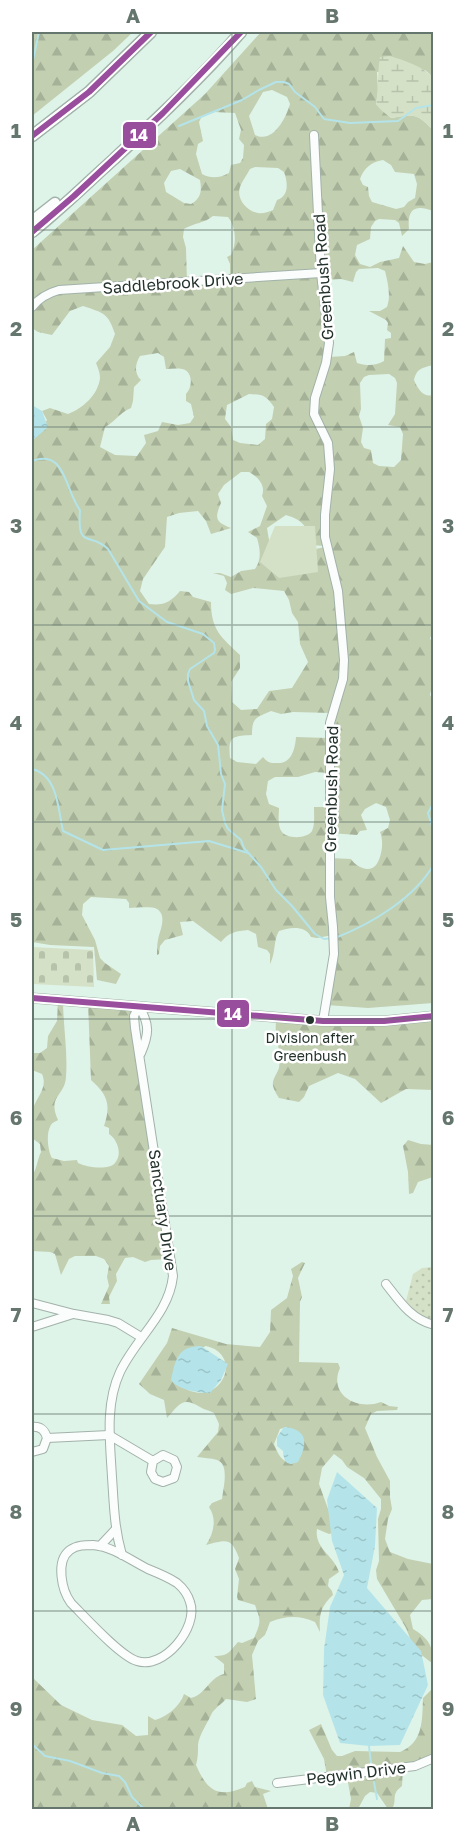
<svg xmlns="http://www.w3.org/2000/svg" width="465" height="1841" font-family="'Golos Text',sans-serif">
	<defs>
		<pattern id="grass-dots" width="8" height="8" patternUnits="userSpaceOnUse" patternTransform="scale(1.5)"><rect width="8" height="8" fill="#d5e1c7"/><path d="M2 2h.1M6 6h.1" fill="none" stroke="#b7c2ab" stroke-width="1.8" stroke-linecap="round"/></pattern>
		<pattern id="forest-firs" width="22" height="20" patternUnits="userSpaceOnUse" patternTransform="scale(1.5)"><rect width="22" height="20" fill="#c2cfb1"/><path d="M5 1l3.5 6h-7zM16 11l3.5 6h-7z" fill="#a6b298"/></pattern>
		<pattern id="wetland-marsh" width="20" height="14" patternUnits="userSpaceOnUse" patternTransform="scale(1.5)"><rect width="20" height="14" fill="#d5e1c7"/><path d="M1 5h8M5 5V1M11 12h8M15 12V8" fill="none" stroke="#b7c2ab"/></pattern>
		<pattern id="cemetery-stones" width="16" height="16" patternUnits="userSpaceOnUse" patternTransform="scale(1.5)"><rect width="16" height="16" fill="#d5e1c7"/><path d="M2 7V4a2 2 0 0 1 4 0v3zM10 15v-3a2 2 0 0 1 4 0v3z" fill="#b7c2ab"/></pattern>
		<pattern id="water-ripples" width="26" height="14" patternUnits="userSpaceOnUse" patternTransform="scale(1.5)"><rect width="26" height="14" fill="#b4e4e9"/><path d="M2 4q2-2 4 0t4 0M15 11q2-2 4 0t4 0" fill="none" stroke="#9ac4c8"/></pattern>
	</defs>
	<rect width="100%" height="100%" fill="#dff4e9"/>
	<polygon fill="url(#grass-dots)" points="432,1267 433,1267 433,1323 408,1308 406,1301 413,1274 422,1268"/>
	<g fill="url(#forest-firs)" fill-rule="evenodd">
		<polygon points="32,32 133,32 113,51 32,116"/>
		<path d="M261 32H433V77L425 70 377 72 378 91 376 104 391 118C415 114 416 113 433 130V211C415 204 407 209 409 229L402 236 399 223 395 220 379 219 375 221 371 227 370 239 357 245 355 255 360 264 370 267 380 262 399 258 403 246 414 262 425 264 433 262V365C422 368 417 368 414 380 418 389 423 398 434 395V631L430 638C438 654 434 679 430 695L434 701 433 1003 368 1008 326 1005 333 935 317 938 311 937C306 925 289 927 279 931 273 941 276 953 270 964V954L267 950 258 947 256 934 248 930C237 931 229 932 221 942L193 921 180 922 183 935 165 940 160 946 159 954 157 955C157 950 157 945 158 940 159 932 168 916 157 909 151 906 136 908 129 908V903L126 899 91 897 83 904 82 915 95 940 100 958 105 963 121 974 116 984 97 980 94 947 50 945 32 942V441L47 420 42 411 50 408 68 414C83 408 98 395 100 378 100 373 98 368 96 363L110 347 115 334C108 313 104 313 83 306L70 311 52 335 38 332 32 328V250L205 94ZM272 90 287 97 290 104C286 118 273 144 255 135L249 116 263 92ZM214 112 235 113 241 130 239 139 244 145 243 158 240 163 231 165 229 173C220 178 211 179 202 174L196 154 198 144 203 141 199 122 202 116ZM383 160 391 165 395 172 414 174 417 184 415 198 408 202 404 207 396 209 372 202 369 196 368 187 363 185 360 179C364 168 371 162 383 160ZM255 167 278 168 284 172C288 183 289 196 277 200L273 210C268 212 263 214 258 213 247 211 236 199 240 187 242 181 247 175 250 169ZM180 169 200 180C202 191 201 198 191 204L184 203 166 192 164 183 171 171ZM213 216 228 217C236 227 237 243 231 255L227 257 230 264V279L187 282 186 248 183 237 184 229C194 223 205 223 213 216ZM378 268 385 271C388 283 391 296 387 307L380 311H369L386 320 388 323 387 330 391 333V338L385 339 384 361C376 366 366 366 357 363L354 352 345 356 329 357 323 280 341 279 353 282 356 272 359 269ZM158 353 164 357 166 369C171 369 177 368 182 369 193 371 193 387 186 394V401L191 404 194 417 190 423 178 425 162 422 158 431 144 435 146 443 137 456 115 455 100 447 105 427C116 421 119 413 131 408L133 401 134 387 141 380C134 373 135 364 140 356ZM389 374 395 378 397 383 395 414 388 425 400 427 403 434 401 460 394 467 379 466 373 463 371 450 364 448 361 442 363 428 359 416 361 409 360 383 364 377 369 375ZM249 394C264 395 265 395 274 407L272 419 266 424 265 439 258 445 240 443 233 440 231 427 225 419 227 405ZM241 472H249C258 477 266 485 262 496L267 506 260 526 248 532 257 538C260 549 262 559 255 569L241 571 231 577 220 573H213L224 576 227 583 225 590 231 594 253 588 284 591 289 600 292 613 298 622 300 644 308 662 292 688 269 691 257 709 241 710 232 702 231 682 240 668V655C221 637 211 630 211 602L193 597 189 592 180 591C171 602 163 606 149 604L140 591 143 579 165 547 167 517 179 513 198 511 206 521 211 534 231 528C216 522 214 519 221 503L218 494 224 485ZM286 515C301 520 307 524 309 541H317L310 544V545L325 546V547L311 550 274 548 269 540 267 528ZM271 711 281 714 293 712 331 713 328 738 296 737C295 750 291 764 277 763 270 763 268 763 263 757L256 764 237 762 230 758C228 736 232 736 252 735 252 717 256 718 271 711ZM315 772 330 773 329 807H314C314 815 315 825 312 831 307 839 287 839 282 832 277 826 279 815 279 808L269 804 266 794 268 781 275 777H298ZM376 803 386 807 390 820 388 828 380 832C384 841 382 857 376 865 369 874 355 866 351 859L330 858V833L357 835 360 831 367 830 361 815 365 809Z"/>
		<path d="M58 1000H63C63 1025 68 1052 66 1077 65 1096 47 1096 58 1120 55 1122 52 1122 50 1127 46 1135 48 1151 52 1158L64 1161 77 1160 78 1163C86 1167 108 1171 115 1163 123 1154 117 1139 109 1134V1128L104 1126C111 1105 108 1095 91 1080L88 1002 134 1006 168 1259 151 1260 145 1262 133 1257 125 1258 116 1274 117 1281 109 1297 110 1304H101L109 1286 107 1277 109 1266 104 1259 96 1256H75L69 1259 61 1275 55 1254 50 1252 32 1251V1176C37 1169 37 1160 41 1152L40 1144 32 1138C32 1130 31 1122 32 1114 33 1099 49 1090 42 1074L32 1070V1053H40L47 1048 48 1036 57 1021Z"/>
		<path d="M433 1020V1090L406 1089 381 1103 355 1079 338 1073 309 1086 304 1097 299 1102 279 1098C277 1095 274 1090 273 1086 272 1079 277 1074 279 1068 282 1052 274 1036 276 1021L341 1026 390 1025Z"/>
		<polygon points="408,1140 421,1144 434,1145 433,1177 418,1182 413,1193 409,1194 408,1172 403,1146"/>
		<path d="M302 1262 305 1263 298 1278 302 1297 300 1302 299 1362 338 1363 340 1368C328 1395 357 1411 381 1402L389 1406 398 1407 397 1410 377 1411 371 1414 365 1428 377 1457 390 1481V1497L392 1509 388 1519 385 1539 390 1552 408 1559 433 1564V1599L422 1600 410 1615 413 1629C429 1639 433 1645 433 1664L414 1649 406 1628 377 1579 376 1570 379 1561 378 1519 381 1509V1499L364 1478 347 1467 342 1460 334 1454 322 1468 319 1484 331 1517 332 1533 329 1534 317 1529C314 1548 334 1556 339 1572L329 1579 328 1586 332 1591 333 1595C320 1607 319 1615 320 1632L315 1622C299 1615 286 1616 270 1622L265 1635 258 1641 252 1655 256 1699 247 1702 226 1699C222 1704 215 1708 212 1713 208 1722 199 1735 198 1745 198 1752 198 1758 196 1765 207 1790 217 1799 245 1787L247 1783 252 1781 255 1787 271 1791 263 1794 268 1809H32V1677L61 1705 92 1720 122 1725 136 1736 148 1735V1716L155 1720C167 1717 180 1706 184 1694L191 1698C205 1695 210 1677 224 1674V1664L214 1656C229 1656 229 1652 238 1642L242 1643 254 1638C261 1622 261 1621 255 1605L238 1600 237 1597 239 1579 235 1569 239 1558C231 1537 227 1540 206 1545 214 1533 217 1519 209 1507L212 1503 222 1499C223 1489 230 1464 217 1460 211 1458 203 1458 197 1457L218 1432 219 1424 214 1413C209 1410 204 1410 200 1407 182 1396 179 1405 167 1418L164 1400 150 1394 139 1384 167 1343 172 1328 226 1344 260 1347 270 1332 271 1310 287 1298 293 1276 291 1269ZM206 1346C246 1355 219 1412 181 1386L186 1355ZM287 1427 292 1464C281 1461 278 1454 274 1444L280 1429Z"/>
		<path d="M433 1688V1763L403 1769 402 1786C390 1795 398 1799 392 1809H388L377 1793 370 1792 365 1796 358 1809H349L351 1799 347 1777 327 1776 324 1759 309 1730 321 1724 332 1750 337 1756H342L355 1751 400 1752C424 1742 422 1720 423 1698Z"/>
	</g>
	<path fill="url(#wetland-marsh)" d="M390 56C406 61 421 66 433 77V130C416 113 415 114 391 118L381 110 376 104C379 88 377 73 380 57Z"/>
	<polygon fill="url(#cemetery-stones)" points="32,947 93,950 94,987 32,984"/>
	<polygon fill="#d5e1c7" points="275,526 315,526 318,572 279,578 260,562"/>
	<g fill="url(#water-ripples)">
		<polygon points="32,405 42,411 48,427 32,441"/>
		<path d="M201 1346 228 1364 221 1380 210 1393C199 1393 178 1390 171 1380 175 1360 178 1346 201 1346Z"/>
		<path d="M284 1427C308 1429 308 1444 298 1462 287 1466 284 1463 283 1451L277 1446V1437Z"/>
		<polygon points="337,1472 377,1508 375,1546 367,1588 421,1651 428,1685 400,1745 369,1746 340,1743 323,1695 324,1649 330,1607 344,1575 332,1541 327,1500"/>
	</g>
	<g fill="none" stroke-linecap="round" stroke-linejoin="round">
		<g stroke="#b4e4e9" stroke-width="2">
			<polyline points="32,65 39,32"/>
			<polyline points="179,126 242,100 259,90 276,82 284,82 289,84 295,92 315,107 324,119 350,123 398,121 416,108 434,105"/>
			<path d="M32 461C66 448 65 491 80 510 77 551 90 531 108 549L139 601 167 622 203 634 214 643 215 650 214 653 190 669 188 674V681L194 700 204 711 207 726 218 745 221 774 225 784 222 810 225 823 228 829 241 840 244 848 261 867 276 890 292 906 315 934 324 939 335 938C371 924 415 898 434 864"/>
			<path d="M32 769C58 775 58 809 63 831L103 850 209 841 248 853"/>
			<polyline points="434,802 428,813 434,833"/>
			<polyline points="32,1744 45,1756 70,1761 102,1773 119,1776 125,1782 132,1797 145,1810"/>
			<polyline points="369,1746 371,1764"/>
			<polyline points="374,1782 377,1799"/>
		</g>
		<g stroke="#a2b2aa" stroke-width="10">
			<g id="minor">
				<polyline points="314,135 321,273 329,343 326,363 315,398 314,414 328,443 330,469 325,515 325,537 338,591 344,660 343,679 330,723 330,897 333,927 334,954 323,1021"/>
				<path d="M32 307C39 298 48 293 59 290L321 273"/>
				<path d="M139 1006C150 1025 149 1034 141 1053"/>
				<path d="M386 1284C400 1302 411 1319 434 1325"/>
				<polyline points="32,1303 74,1314 108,1320 118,1323 141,1337"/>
				<polyline points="32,1327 73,1314"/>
				<path d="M32 1427C40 1426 45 1430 47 1438L43 1449 32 1452"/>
				<polyline points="47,1438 109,1435 153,1461 151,1472 155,1479 163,1482 174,1478 177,1467 174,1460 163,1455 153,1461"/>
				<path d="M93 1545C114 1547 130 1560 148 1569 158 1573 168 1577 177 1583 183 1588 188 1595 190 1602 199 1627 164 1670 137 1661 120 1656 85 1617 71 1603 62 1591 55 1561 70 1550 77 1545 85 1545 93 1545Z"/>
				<polyline points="100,1546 115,1530"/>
				<path d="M122 1555C114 1527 114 1505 112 1477 110 1442 105 1404 120 1372 136 1338 169 1314 173 1276L135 1028 134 1016 139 1006"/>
				<polyline points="277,1783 415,1766 434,1758"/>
			</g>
		</g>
		<g stroke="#a2b2aa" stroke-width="11">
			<polyline id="major" points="32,998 323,1021 384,1021 434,1016"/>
		</g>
		<g stroke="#a2b2aa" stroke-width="13">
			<g id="highway">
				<polyline points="32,136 89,92 151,32"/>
				<polyline points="32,221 55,203"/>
				<path d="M32 232C61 209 87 183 114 159 158 118 202 77 241 32"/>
			</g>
		</g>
		<use href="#minor" stroke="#fafdfc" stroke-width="8"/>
		<use href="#major" stroke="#fafdfc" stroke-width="9"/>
		<use href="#highway" stroke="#fafdfc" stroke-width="10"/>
		<g stroke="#fff" stroke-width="10">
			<g id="bus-1">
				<polyline points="32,136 89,92 151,32"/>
				<polyline points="32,232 74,196 163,113 241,32"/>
				<polyline points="32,998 323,1021 384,1021 434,1016"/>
			</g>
		</g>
		<use href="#bus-1" stroke="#994d9d" stroke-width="6"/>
	</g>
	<path fill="none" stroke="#65766e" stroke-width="1.5" stroke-opacity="0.55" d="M232 32V1810M32 230H434M32 427H434M32 625H434M32 822H434M32 1019H434M32 1216H434M32 1414H434M32 1611H434"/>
	<circle fill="#23322b" stroke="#fff" stroke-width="2" cx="310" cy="1020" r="5"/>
	<g text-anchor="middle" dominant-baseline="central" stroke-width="5" stroke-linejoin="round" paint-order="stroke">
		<g font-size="14" fill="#23322b" stroke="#fff">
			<text x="310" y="1037">Division after<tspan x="310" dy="18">Greenbush</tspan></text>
		</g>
		<g font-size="16" fill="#23322b" stroke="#fff">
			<text transform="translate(323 277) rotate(-94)">Greenbush Road</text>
			<text transform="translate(173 283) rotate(-4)">Saddlebrook Drive</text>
			<text transform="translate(331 789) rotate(-89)">Greenbush Road</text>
			<text transform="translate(163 1210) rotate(82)">Sanctuary Drive</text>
			<text transform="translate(356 1773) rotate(-7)">Pegwin Drive</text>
		</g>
	</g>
	<g stroke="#fff" stroke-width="2">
		<rect x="122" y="121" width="35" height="28" rx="6" fill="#994d9d"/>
		<rect x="216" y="999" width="34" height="29" rx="6" fill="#994d9d"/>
	</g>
	<g font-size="16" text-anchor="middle" font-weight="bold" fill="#fff">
		<text x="139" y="141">14</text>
		<text x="233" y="1020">14</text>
	</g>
	<rect width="465" height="1841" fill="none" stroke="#ffffff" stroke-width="66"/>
	<rect x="33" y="33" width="399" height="1775" fill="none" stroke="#65766e" stroke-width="2"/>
	<g font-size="20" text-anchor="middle" font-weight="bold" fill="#65766e">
		<text x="133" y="23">A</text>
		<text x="332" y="23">B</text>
		<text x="16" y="138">1</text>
		<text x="448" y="138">1</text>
		<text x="16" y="336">2</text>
		<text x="448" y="336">2</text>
		<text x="16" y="533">3</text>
		<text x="448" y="533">3</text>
		<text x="16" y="730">4</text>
		<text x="448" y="730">4</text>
		<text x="16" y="927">5</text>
		<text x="448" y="927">5</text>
		<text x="16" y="1125">6</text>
		<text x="448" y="1125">6</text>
		<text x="16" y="1322">7</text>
		<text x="448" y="1322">7</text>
		<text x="16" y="1519">8</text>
		<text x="448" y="1519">8</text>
		<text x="16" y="1716">9</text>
		<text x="448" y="1716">9</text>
		<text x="133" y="1831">A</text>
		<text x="332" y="1831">B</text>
	</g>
</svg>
